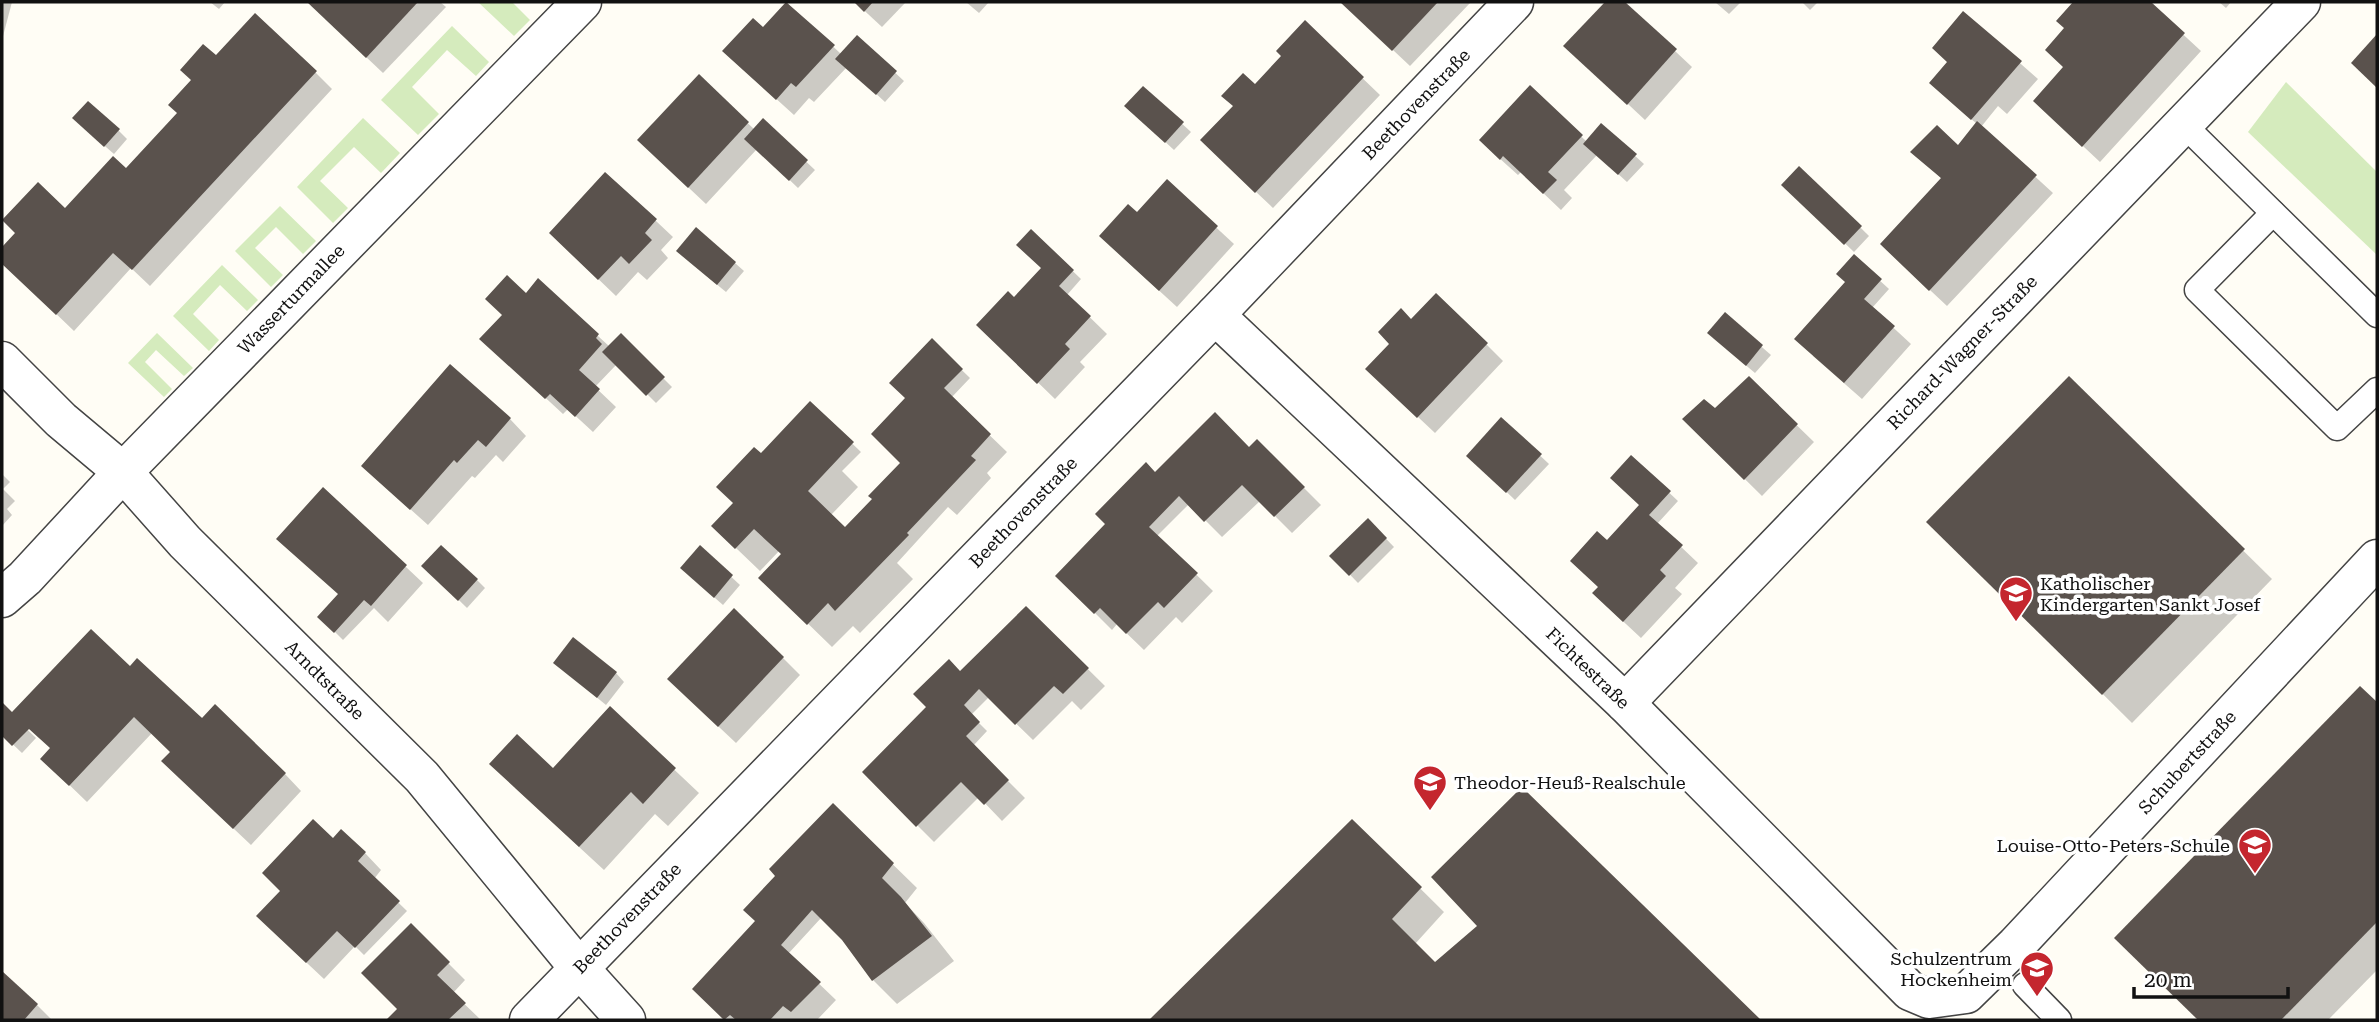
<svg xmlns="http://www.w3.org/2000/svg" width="2379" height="1022" font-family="'Roboto Serif',serif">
	<rect width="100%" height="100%" fill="#fffdf5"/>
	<g fill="#d5ebbd">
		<polygon points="478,2 512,2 530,20 514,36"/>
		<polygon points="452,26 489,62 476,76 447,50 412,87 439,114 418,135 381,100"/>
		<polygon points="2286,82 2377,172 2377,255 2248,132"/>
		<polygon points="363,118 400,153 381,173 354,147 320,181 348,208 333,223 297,187"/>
		<polygon points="280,206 316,241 303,254 276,227 255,248 283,275 271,287 235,251"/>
		<polygon points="222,265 258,300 247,311 220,285 193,314 219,340 209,351 173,316"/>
		<polygon points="157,333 193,368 184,376 156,350 145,362 172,389 164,397 128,363"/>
	</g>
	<g fill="#0003">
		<polygon points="2,2 12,2 2,40"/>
		<polygon points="210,2 225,2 219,9"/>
		<polygon points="308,2 440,2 446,7 383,73"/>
		<polygon points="855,2 906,2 882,27"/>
		<polygon points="966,2 989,2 979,13"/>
		<polygon points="1342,2 1471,2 1410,66"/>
		<polygon points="1607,2 1623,2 1692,67 1645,120 1566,46"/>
		<polygon points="1715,2 1741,2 1729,14"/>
		<polygon points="1802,2 1818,2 1810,10"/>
		<polygon points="2076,2 2148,2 2201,51 2100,162 2053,118 2065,68 2066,29 2058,21"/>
		<polygon points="2219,2 2231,2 2226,8"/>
		<polygon points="787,3 841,54 857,37 904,81 885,102 847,67 814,102 809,98 794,115 741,67 763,29"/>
		<polygon points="1963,13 2038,79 2007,114 1998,106 1981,127 2053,193 1947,306 1899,261 1942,179 1913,152 1958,147 1977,124 1939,91"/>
		<polygon points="1305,23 1380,95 1273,208 1219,157 1235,107 1284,56"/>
		<polygon points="216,58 315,72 332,89 150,286 131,268 74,331 2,262 2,249 16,234 66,211 126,171 179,114"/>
		<polygon points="699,77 755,130 763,121 815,170 798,188 757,149 706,204 656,157"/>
		<polygon points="1143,88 1191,132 1174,150 1135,114"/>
		<polygon points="1530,88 1587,142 1601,125 1644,164 1627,182 1597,155 1564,190 1572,198 1561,210 1521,172 1518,175 1498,157"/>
		<polygon points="83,127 118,130 127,139 114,154"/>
		<polygon points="1800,168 1869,236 1854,252 1784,185"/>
		<polygon points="606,174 673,237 661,250 668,258 647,280 638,272 616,296 568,250"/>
		<polygon points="1167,182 1234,244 1177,307 1118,253"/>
		<polygon points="1031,231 1081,279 1067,295 1107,334 1080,362 1085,367 1055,399 995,341 1014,300 1043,269"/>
		<polygon points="1854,257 1889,289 1872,308 1911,344 1862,399 1813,356 1847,282"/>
		<polygon points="686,259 735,263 744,271 726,292"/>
		<polygon points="538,281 610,347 621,336 672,387 656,403 617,364 595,387 616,407 593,432 568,409 563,414 499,355 526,295"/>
		<polygon points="1725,315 1771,355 1755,373 1717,341"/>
		<polygon points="1411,321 1486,344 1503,361 1435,433 1384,385"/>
		<polygon points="932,341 970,378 951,398 1007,452 987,473 991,478 957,515 948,507 897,563 913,579 860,633 853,626 832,647 761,578 782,554 779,551 760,571 713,526 735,503 761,455 810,403 861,452 842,471 858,487 831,515 845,529 874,499 903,463 907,399"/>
		<polygon points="1749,379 1814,442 1762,496 1684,419 1715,411"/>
		<polygon points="2069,379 2272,579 2132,723 1929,522"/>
		<polygon points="510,419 526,436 503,462 496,455 475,478 472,476 428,525 380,482"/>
		<polygon points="1502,420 1549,464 1515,500 1469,456"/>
		<polygon points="1257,441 1321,505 1292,533 1260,501 1222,537 1189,504 1157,536 1213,591 1182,623 1176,617 1144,650 1117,624 1112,630 1058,576 1155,474 1249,449"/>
		<polygon points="1631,457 1678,501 1657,524 1698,563 1675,588 1682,594 1641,638 1611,610 1600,588 1607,543 1641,505"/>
		<polygon points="2,474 10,482 3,489 15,501 7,509 12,515 2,526"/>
		<polygon points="323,489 423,583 388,622 374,608 343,640 320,617 340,595"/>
		<polygon points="1368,520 1394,547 1358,583 1332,556"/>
		<polygon points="700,548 740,585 723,605 690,576"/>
		<polygon points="424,566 477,580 485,588 467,608"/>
		<polygon points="1026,608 1105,686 1081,710 1072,701 1033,740 989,697 971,715 987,731 973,746 1025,798 1002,821 979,797 934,842 864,772"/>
		<polygon points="783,658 800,675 736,743 686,696"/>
		<polygon points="555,663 616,673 624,682 606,705"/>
		<polygon points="130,669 285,774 301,791 251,845 180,778 172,752 152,733 87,802 59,775"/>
		<polygon points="2360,688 2377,704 2377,970 2328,1020 2200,1020 2116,938"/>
		<polygon points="2,705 36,738 22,753 2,734"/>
		<polygon points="610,709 699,793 668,826 655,814 604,870 515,788 553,770"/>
		<polygon points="1522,790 1758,1020 1151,1020 1352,821 1444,912 1415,944 1435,964 1480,926"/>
		<polygon points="833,806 917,888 905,903 924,923 954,961 897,1004 873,980 845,941 821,918 788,954 836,1000 817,1020 726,1020 694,989 757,922 775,878"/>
		<polygon points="333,840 365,853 381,870 374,879 407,911 364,955 355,946 324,979 275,933 282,891"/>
		<polygon points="411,926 465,980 453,993 481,1020 388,1020 399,1009"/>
		<polygon points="2,974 37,1005 52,1020 2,1020"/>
	</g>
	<g fill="#5a524d">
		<polygon points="307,2 418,2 366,58"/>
		<polygon points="786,2 835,45 796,87 791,83 776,100 722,51 753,18 763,27"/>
		<polygon points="854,2 873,2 864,12"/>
		<polygon points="1340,2 1438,2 1392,51"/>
		<polygon points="1605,2 1625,2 1677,49 1627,105 1563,46"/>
		<polygon points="2073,2 2151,2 2185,33 2082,147 2033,101 2063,67 2045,50 2064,28 2056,21"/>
		<polygon points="1963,11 2022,61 1971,120 1929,83 1947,62 1932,48"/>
		<polygon points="255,13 317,71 132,270 113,253 56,315 2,264 2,247 15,233 2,220 38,182 65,208 113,156 126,168 177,113 168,105 191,80 180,70 203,44 216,55"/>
		<polygon points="1305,20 1364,77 1255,193 1200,140 1233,106 1221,96 1243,73 1255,84 1281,56 1276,51"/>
		<polygon points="2377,34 2377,88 2351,63"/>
		<polygon points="857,35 897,71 876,95 835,59"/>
		<polygon points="699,74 749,122 688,188 637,140"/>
		<polygon points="1530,85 1583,135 1548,172 1557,180 1543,194 1503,156 1500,160 1479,140"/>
		<polygon points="1143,86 1184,122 1165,143 1124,106"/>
		<polygon points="88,101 120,129 104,147 72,118"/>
		<polygon points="763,118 808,160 789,181 744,139"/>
		<polygon points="1977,121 2037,175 1929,291 1880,244 1941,178 1910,152 1937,125 1958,145"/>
		<polygon points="1601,123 1637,154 1618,175 1583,144"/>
		<polygon points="1799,166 1862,226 1844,245 1781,185"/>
		<polygon points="605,172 657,219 645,233 652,240 629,264 621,256 598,280 549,233"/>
		<polygon points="1167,179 1218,226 1159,291 1099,236 1128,204 1137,212"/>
		<polygon points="696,227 736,262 717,285 676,251"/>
		<polygon points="1031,229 1074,270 1059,286 1091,316 1065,344 1070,349 1037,384 976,325 1008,291 1014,297 1041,268 1016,245"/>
		<polygon points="1854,254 1882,279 1864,299 1895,326 1844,383 1794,339 1845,282 1836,274"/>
		<polygon points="507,275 526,293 538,278 599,334 596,338 602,344 579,370 600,389 575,417 550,394 545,399 479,339 502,315 485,299"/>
		<polygon points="1436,293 1488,343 1417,418 1365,369 1389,344 1378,332 1401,308 1411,319"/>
		<polygon points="1725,312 1763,345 1746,366 1707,333"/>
		<polygon points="621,333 665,377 646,396 602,352"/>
		<polygon points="932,338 963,369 944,388 991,434 971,456 976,460 907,533 909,535 835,611 828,603 807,625 758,578 781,554 754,529 735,549 711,526 733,503 716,487 754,447 761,453 810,401 854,442 808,491 845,527 872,499 868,496 900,463 871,434 905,398 889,383"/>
		<polygon points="450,364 511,418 486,447 478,440 457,463 454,460 410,510 361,466"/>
		<polygon points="1749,376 1798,424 1744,480 1682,419 1704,399 1715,408"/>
		<polygon points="2069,376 2245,549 2102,695 1926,522"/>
		<polygon points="1215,412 1249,447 1257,439 1305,487 1274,517 1242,485 1204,522 1179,496 1149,527 1198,573 1164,608 1158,602 1126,634 1100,608 1094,614 1055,576 1105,524 1095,514 1146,462 1155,472"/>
		<polygon points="1501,417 1542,454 1506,493 1466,456"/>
		<polygon points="1631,455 1671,491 1649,515 1683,545 1660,570 1666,576 1623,622 1592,593 1598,587 1570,561 1597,531 1607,540 1639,505 1610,478"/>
		<polygon points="323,487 407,565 371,606 364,600 334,633 317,617 338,594 276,539"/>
		<polygon points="1368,518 1387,538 1349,576 1329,556"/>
		<polygon points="441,545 478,579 458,601 421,566"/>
		<polygon points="700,545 733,575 714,598 680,568"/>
		<polygon points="1026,606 1089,668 1063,694 1054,686 1015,725 979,689 964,705 980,722 966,736 1009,780 984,805 961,782 916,827 862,772 926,707 913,694 949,659 960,671"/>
		<polygon points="734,608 784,657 718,727 667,679"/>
		<polygon points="91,629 130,666 137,658 202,718 215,704 286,773 233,829 161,761 170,752 134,717 69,786 40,759 50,748 29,729 12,746 2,736 2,702 12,712"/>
		<polygon points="573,637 617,672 597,698 553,663"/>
		<polygon points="2360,686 2377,702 2377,922 2281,1020 2198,1020 2114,938"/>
		<polygon points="610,706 676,768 643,804 631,792 579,847 489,764 517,734 553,768"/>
		<polygon points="1522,787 1761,1020 1149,1020 1352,819 1422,887 1392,919 1435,962 1477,926 1431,877"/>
		<polygon points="833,803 894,863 882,878 901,897 932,936 872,981 842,940 812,910 781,945 821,982 791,1012 783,1006 770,1020 736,1020 730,1015 724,1020 692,989 755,921 743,910 775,876 769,869"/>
		<polygon points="313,819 333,838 341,829 366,852 358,861 400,901 355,948 337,931 306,963 256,916 280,891 262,873"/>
		<polygon points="411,923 450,962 437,975 466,1003 448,1020 386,1020 397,1009 361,973"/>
		<polygon points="2,971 38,1004 24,1020 2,1020"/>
	</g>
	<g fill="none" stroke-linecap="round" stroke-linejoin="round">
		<g stroke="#444" stroke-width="27">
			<g id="lane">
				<polyline points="2182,123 2377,315"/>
				<polyline points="2273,213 2197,290 2337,428 2377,390"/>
				<polyline points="2025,985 2059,1020"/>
			</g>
		</g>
		<g stroke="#444" stroke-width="41">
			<g id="street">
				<polyline points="1215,315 1625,703 1910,991 1929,999 1966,994 2016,945 2377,559"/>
				<polyline points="2,361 61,420 123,472 185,542 422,777 579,968 626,1020"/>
				<polyline points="2,598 25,578 123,472 582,2"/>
				<polyline points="1625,703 2301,2"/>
				<polyline points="529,1020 1215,315 1514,2"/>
			</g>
		</g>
		<use href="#lane" stroke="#fff" stroke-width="24"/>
		<use href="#street" stroke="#fff" stroke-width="38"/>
	</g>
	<defs>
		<g id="school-pin" transform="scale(1.75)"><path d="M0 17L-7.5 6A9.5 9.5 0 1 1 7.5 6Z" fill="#c4262e" stroke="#fff"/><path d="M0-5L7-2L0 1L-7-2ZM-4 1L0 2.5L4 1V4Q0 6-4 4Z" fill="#fff"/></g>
	</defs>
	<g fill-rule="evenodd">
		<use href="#school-pin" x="2016" y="593"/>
		<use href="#school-pin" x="1430" y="782"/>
		<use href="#school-pin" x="2255" y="845"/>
		<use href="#school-pin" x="2037" y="968"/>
	</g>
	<g text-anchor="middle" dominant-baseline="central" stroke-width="7" stroke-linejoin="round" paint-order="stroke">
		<g font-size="18" fill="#111" stroke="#fff">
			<text transform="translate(1416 104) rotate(-46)">Beethovenstraße</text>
			<text transform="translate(291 299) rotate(-46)">Wasserturmallee</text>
			<text transform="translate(1962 352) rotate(-46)">Richard-Wagner-Straße</text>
			<text transform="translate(1023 512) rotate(-46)">Beethovenstraße</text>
			<text transform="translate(1588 668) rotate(44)">Fichtestraße</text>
			<text transform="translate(325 680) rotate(45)">Arndtstraße</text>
			<text transform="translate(2187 762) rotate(-47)">Schubertstraße</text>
			<text transform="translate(627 918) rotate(-46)">Beethovenstraße</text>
		</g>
		<g font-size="18" fill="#111" stroke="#fff" text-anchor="start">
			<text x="2040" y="583">Katholischer<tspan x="2040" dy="21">Kindergarten Sankt Josef</tspan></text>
			<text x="1454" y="782">Theodor-Heuß-Realschule</text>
			<text x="2230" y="845" text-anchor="end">Louise-Otto-Peters-Schule</text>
			<text x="2012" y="958" text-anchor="end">Schulzentrum<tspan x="2012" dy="21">Hockenheim</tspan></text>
		</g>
	</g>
	<rect width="2379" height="1022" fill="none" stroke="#111111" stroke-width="7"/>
	<path d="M2134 987v10h154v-10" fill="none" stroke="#111111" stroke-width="3.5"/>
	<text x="2144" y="987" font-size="21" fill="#111111" stroke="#ffffff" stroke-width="5" paint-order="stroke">20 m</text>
</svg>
